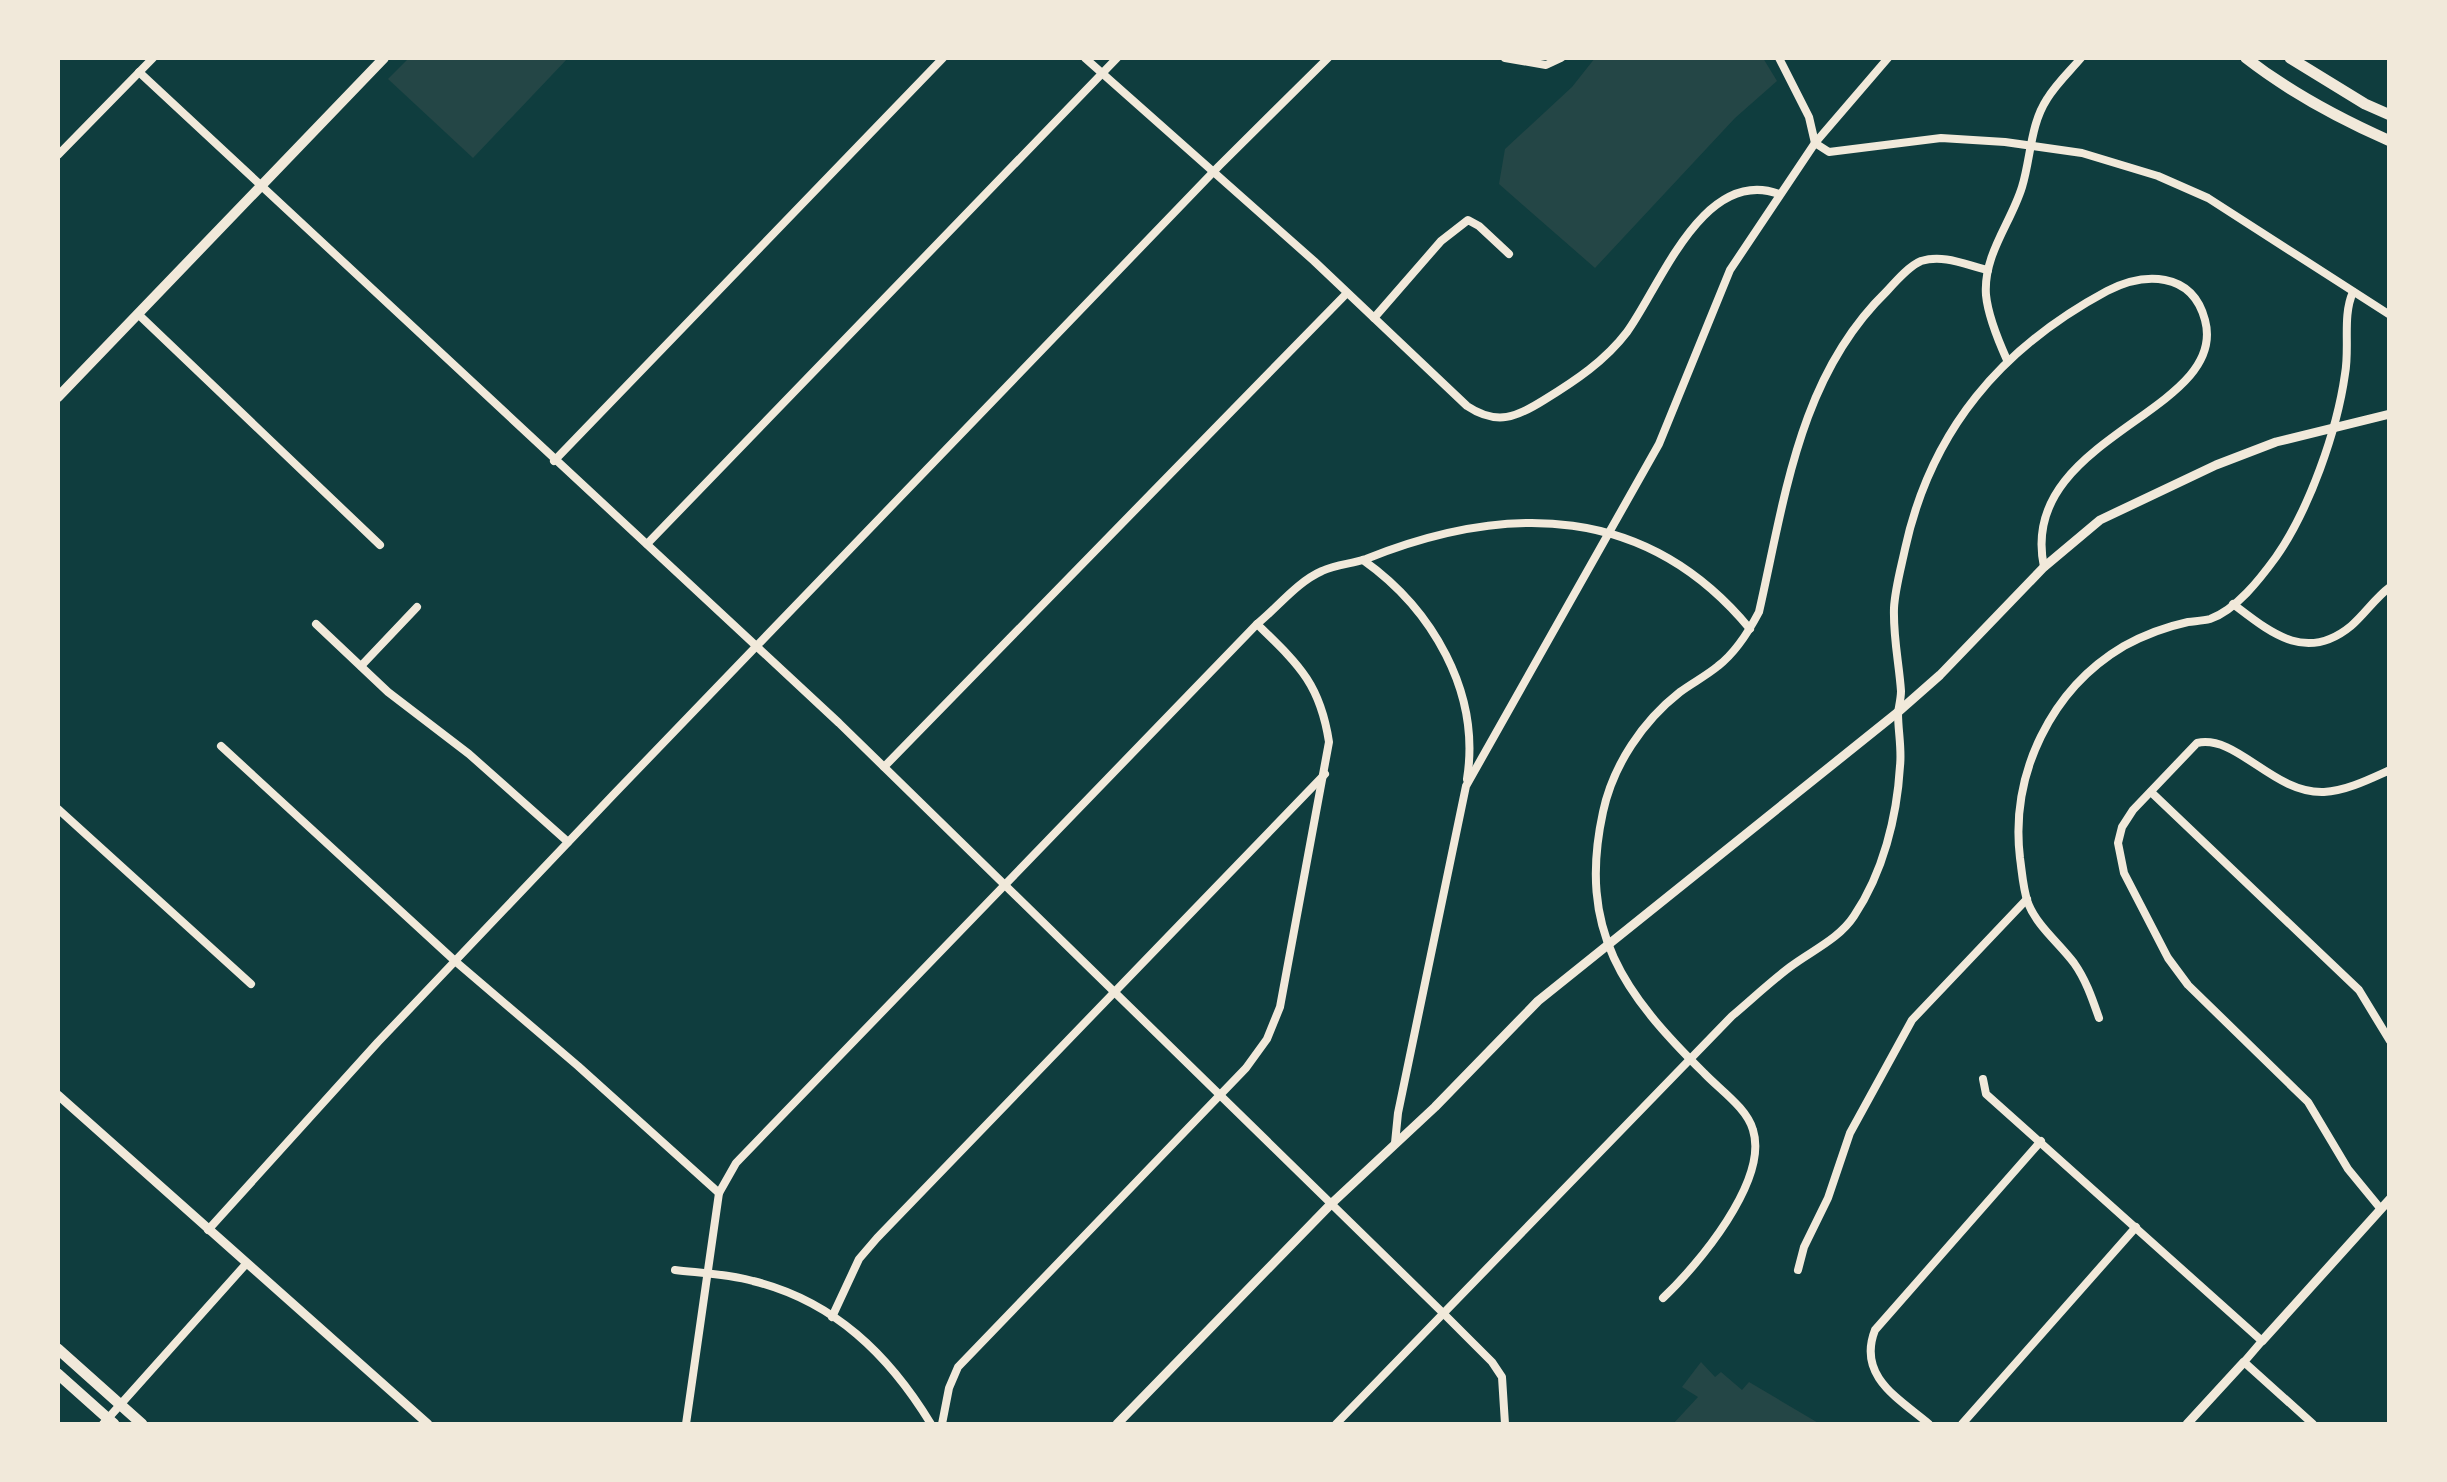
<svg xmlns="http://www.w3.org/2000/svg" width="2447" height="1482" font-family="Quicksand,sans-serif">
	<rect width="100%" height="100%" fill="#0f3d3e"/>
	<g fill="#244646">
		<polygon points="409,58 568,58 473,158 388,79"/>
		<polygon points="1595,58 1763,58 1777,81 1735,118 1595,268 1499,184 1505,149 1572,87"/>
		<polygon points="1701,1362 1715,1377 1721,1372 1742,1390 1749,1382 1820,1424 1673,1424 1698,1397 1682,1387"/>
	</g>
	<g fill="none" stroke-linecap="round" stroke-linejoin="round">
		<g stroke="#f1e9da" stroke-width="8">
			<path d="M1085 58 1314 261 1467 406C1497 426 1517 417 1544 400 1575 381 1605 361 1627 332 1660 287 1703 166 1779 194"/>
			<polyline points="1505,58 1546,65 1561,58"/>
			<polyline points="1779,58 1809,117 1815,143 1829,152 1941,138 2005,142 2082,153 2158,176 2208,198 2390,315"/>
			<polyline points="139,72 839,723 1443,1313 1492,1362 1502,1377 1505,1424"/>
			<polyline points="58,155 153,58"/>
			<polyline points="138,314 380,545"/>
			<polyline points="1374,318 1441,241 1468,220 1479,226 1509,254"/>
			<path d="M2007 360C1998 340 1988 316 1986 295 1983 255 2011 223 2022 187 2031 158 2030 125 2047 99 2056 84 2070 71 2081 58"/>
			<polyline points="554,461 943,58"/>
			<polyline points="647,544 1117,58"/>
			<path d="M1363 560C1432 609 1481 692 1467 779"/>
			<path d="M2233 604C2271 633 2306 663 2351 626 2365 614 2375 598 2390 587"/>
			<polyline points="316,624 388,692 469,754 568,842"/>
			<polyline points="361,666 417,607"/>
			<polyline points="221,746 455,961 578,1066 719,1193"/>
			<polyline points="884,767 1347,293"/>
			<polyline points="2151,792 2359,990 2390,1041"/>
			<polyline points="58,809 251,984"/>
			<path d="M2099 1018C2092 998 2086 980 2074 963 2059 943 2037 926 2028 903 2023 889 2022 872 2020 858 2010 774 2051 689 2124 646 2144 635 2165 627 2188 622 2195 621 2203 621 2210 619 2236 610 2260 579 2276 557 2309 510 2337 431 2345 374 2350 348 2342 316 2353 292"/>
			<polyline points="1983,1079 1986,1094 2262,1341 2244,1362 2313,1424"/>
			<polyline points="1395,1143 1398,1113 1466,786 1659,444 1730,270 1815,143 1888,58"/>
			<path d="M2380 1208 2348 1169 2308 1102 2188 985 2168 958 2124 873 2118 843 2122 827 2133 810 2197 743C2237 734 2273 794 2324 792 2346 791 2370 779 2390 770"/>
			<polyline points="208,1230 378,1042 614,794 1219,166 1328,58"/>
			<path d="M675 1270C701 1273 728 1274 753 1281 834 1301 889 1355 931 1424"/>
			<polyline points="1798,1270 1804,1247 1828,1198 1850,1133 1912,1020 2027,899"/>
			<path d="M1663 1298C1697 1266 1769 1181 1753 1130 1747 1108 1720 1090 1704 1073 1624 994 1577 931 1603 812 1613 765 1643 721 1680 692 1692 683 1706 676 1718 666 1735 653 1749 631 1759 612 1785 498 1799 376 1887 291 1896 281 1909 266 1921 261 1944 254 1966 265 1988 270"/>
			<polyline points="832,1317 859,1259 877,1238 1325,774"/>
			<polyline points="103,1424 246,1264"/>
			<path d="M686 1424 719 1193 736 1163 1257 624C1278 607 1297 582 1322 571 1336 564 1352 564 1366 559 1508 502 1647 504 1750 629"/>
			<path d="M942 1424 949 1388 958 1367 1246 1068 1267 1039 1280 1007 1329 742C1320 683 1298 664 1257 624"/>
			<path d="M1336 1424 1732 1016C1751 1000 1770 982 1790 967 1811 951 1839 939 1854 916 1883 873 1897 817 1900 766 1902 749 1898 731 1898 713 1899 706 1901 698 1901 691 1899 663 1893 637 1894 608 1895 589 1901 568 1905 549 1931 430 2001 348 2107 291 2144 272 2192 271 2205 320 2230 413 2016 436 2044 567"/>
			<path d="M1929 1424C1898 1398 1857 1376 1875 1330L2041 1141"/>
			<polyline points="1962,1424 2136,1227"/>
		</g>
		<g stroke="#f1e9da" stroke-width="9">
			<polyline points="58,1095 428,1424"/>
			<polyline points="2262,1341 2390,1199"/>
			<polyline points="1117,1424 1331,1204 1435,1107 1538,1001 1898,712 1940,675 2044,567 2100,520 2216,465 2276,442 2390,414"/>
			<polyline points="2187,1424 2244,1362"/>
		</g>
		<polyline stroke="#f1e9da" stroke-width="10" points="58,397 384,58"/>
		<g stroke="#f1e9da" stroke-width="11">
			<path d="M2246 58C2291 93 2338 118 2390 141"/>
			<polyline points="2290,58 2365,104 2390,115"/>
			<polyline points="58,1349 142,1424"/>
			<polyline points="58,1374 114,1424"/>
		</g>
	</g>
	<rect width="2447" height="1482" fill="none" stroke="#f1e9da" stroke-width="120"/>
</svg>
